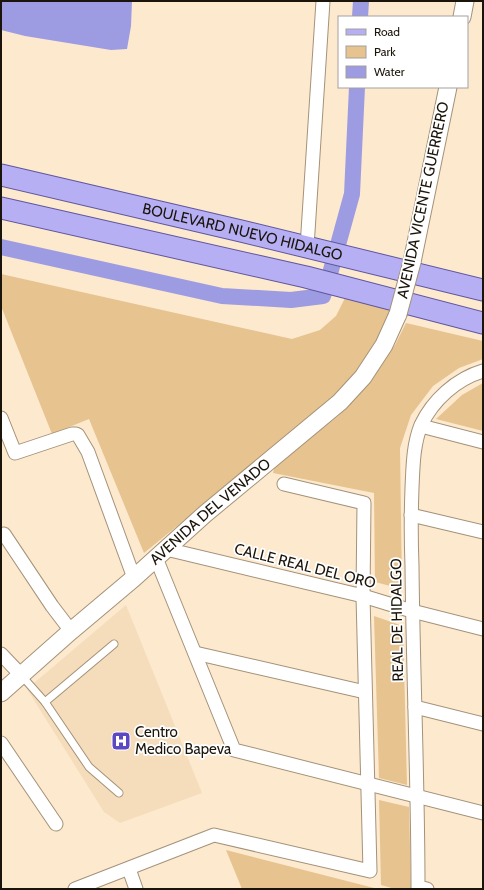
<svg xmlns="http://www.w3.org/2000/svg" width="484" height="890" font-family="Cabin,sans-serif">
	<rect width="100%" height="100%" fill="#fce9ce"/>
	<polygon fill="#f5ddbc" points="126,605 202,793 120,823 104,812 27,689"/>
	<g fill="#e7c38f">
		<polygon points="1,274 292,339 320,330 336,316 345,298 388,302 390,313 376,345 359,371 336,397 144,553 89,419 52,434 1,306"/>
		<polygon points="406,323 483,341 483,359 459,368 433,386 411,415 400,448 402,589 375,582 374,493 273,473 275,465 337,417 369,384 395,345"/>
		<polygon points="483,383 483,431 436,419 462,395"/>
		<polygon points="374,616 403,626 407,785 379,778"/>
		<polygon points="379,800 409,807 411,889 395,889 381,885"/>
		<polygon points="226,850 378,889 242,889"/>
	</g>
	<polygon fill="#9d9be2" points="1,1 132,1 131,26 127,49 111,50 25,36 1,30"/>
	<g fill="none" stroke-linecap="round" stroke-linejoin="round">
		<g stroke="#9d9be2" stroke-width="16">
			<polyline points="360,17 361,1"/>
			<polyline points="1,247 222,296 291,300 323,296 328,281 352,194 357,87"/>
		</g>
		<g stroke="#a49279" stroke-width="9">
			<g id="service">
				<polyline points="21,675 45,702 89,767 119,793"/>
				<polyline points="45,702 114,644"/>
			</g>
		</g>
		<g stroke="#a49279" stroke-width="15">
			<g id="minor">
				<polyline points="307,247 323,1"/>
				<polyline points="1,418 15,453 72,434 76,434 78,435 88,452 134,578"/>
				<polyline points="421,426 483,442"/>
				<polyline points="411,515 483,532"/>
				<polyline points="4,534 52,606 71,631"/>
				<polyline points="166,549 363,596 412,611 483,629"/>
				<polyline points="156,558 234,750 483,813"/>
				<polyline points="195,653 365,692"/>
				<polyline points="1,654 21,675"/>
				<polyline points="415,707 483,724"/>
				<polyline points="1,743 56,824"/>
				<polyline points="129,869 136,889"/>
				<polyline points="75,889 214,835 370,871 363,596 364,503 284,484"/>
				<path d="M427 889 418 887C418 780 413 673 412 566 411 540 411 514 412 488 413 467 413 445 421 425 433 400 456 379 483 371"/>
			</g>
		</g>
		<g stroke="#a49279" stroke-width="19">
			<g id="tertiary">
				<polyline points="462,17 465,1"/>
				<polyline points="412,262 448,87"/>
				<path id="s1" d="M1 693 71 631 134 578 205 514 340 402 363 377 384 345 398 314"/>
			</g>
		</g>
		<g stroke="#60569d" stroke-width="23">
			<g id="primary">
				<path id="s2" d="M1 175 241 231 483 290"/>
				<polyline points="1,208 306,277 483,323"/>
			</g>
		</g>
		<use href="#service" stroke="#fff" stroke-width="7"/>
		<use href="#minor" stroke="#fff" stroke-width="13"/>
		<use href="#tertiary" stroke="#fff" stroke-width="17"/>
		<use href="#primary" stroke="#b6aff4" stroke-width="21"/>
		<g stroke="#a49279" stroke-width="19" stroke-linecap="butt">
			<polyline id="tertiary-bridge" points="398,314 412,262"/>
		</g>
		<use href="#tertiary-bridge" stroke="#fff" stroke-width="17"/>
	</g>
	<defs>
		<g id="hospital-square" transform="scale(1)"><rect x="-9" y="-9" width="18" height="18" rx="4" fill="#5c49c2" stroke="#fff"/><path d="M-5-5h3v3.5h4V-5h3V5h-3V1.5h-4V5h-3Z" fill="#fff"/></g>
	</defs>
	<g fill-rule="evenodd">
		<use href="#hospital-square" x="121" y="741"/>
	</g>
	<g text-anchor="middle" dominant-baseline="central" stroke-width="3.5" stroke-linejoin="round" paint-order="stroke">
		<g font-size="15" fill="#1a140a" stroke="#fff">
			<text transform="translate(423 200) rotate(-78)">AVENIDA VICENTE GUERRERO</text>
			<text stroke="none"><textPath href="#s2" startOffset="248">BOULEVARD NUEVO HIDALGO</textPath></text>
			<text stroke="none"><textPath href="#s1" startOffset="277">AVENIDA DEL VENADO</textPath></text>
			<text transform="translate(305 566) rotate(14)">CALLE REAL DEL ORO</text>
			<text transform="translate(397 620) rotate(-91)">REAL DE HIDALGO</text>
		</g>
		<g font-size="15" fill="#1a140a" stroke="#fff" text-anchor="start">
			<text x="135" y="732">Centro<tspan x="135" dy="17">Medico Bapeva</tspan></text>
		</g>
	</g>
	<rect width="484" height="890" fill="none" stroke="#1a140a" stroke-width="4"/>
	<rect x="338" y="16" width="130" height="72" fill="#ffffff" stroke="#a3a19d"/>
	<rect x="346" y="29" width="20" height="6" fill="#b6aff4" stroke="#a3a19d"/>
	<text x="374" y="36" font-size="12" fill="#1a140a">Road</text>
	<rect x="346" y="46" width="20" height="12" fill="#e7c38f" stroke="#a3a19d"/>
	<text x="374" y="56" font-size="12" fill="#1a140a">Park</text>
	<rect x="346" y="66" width="20" height="12" fill="#9d9be2" stroke="#a3a19d"/>
	<text x="374" y="76" font-size="12" fill="#1a140a">Water</text>
</svg>
